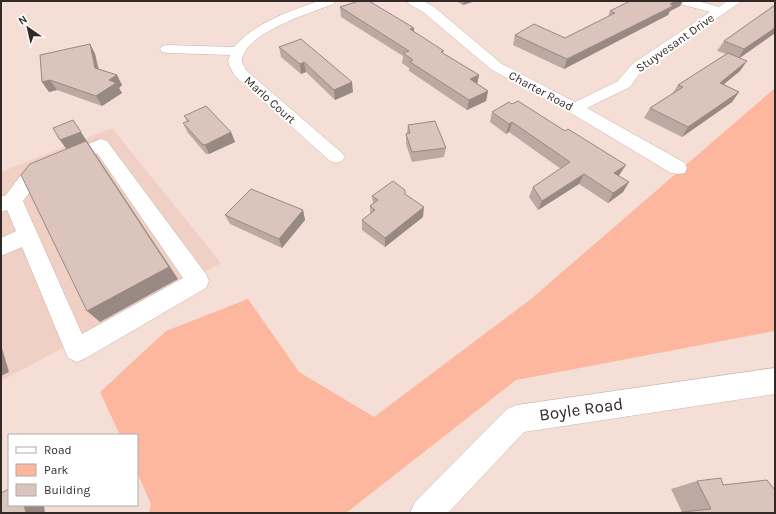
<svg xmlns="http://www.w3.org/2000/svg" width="776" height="514" font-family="Karla,sans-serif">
	<rect width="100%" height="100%" fill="#f5ded5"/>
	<polygon fill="#f0d0c4" points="112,128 221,263 1,381 1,172"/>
	<polygon fill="#fcb79e" points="775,88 775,331 516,380 346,513 149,513 151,504 137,472 137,435 120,435 100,392 166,331 248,299 299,372 374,417 531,299"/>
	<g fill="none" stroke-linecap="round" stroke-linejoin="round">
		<g stroke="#c8b1a9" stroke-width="1">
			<g id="minor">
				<path d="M318 1H336L334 4C313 12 243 33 242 61 242 64 245 67 246 70L342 153 345 157 342 161 336 163 330 161 234 75 228 62 230 55 167 53 162 52 160 49 162 46 167 45 234 47C256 22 288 12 318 1Z"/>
				<polygon points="407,1 423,1 433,6 502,64 575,102 618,81 632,64 710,12 680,4 678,1 698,1 719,7 727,1 742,1 642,70 630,87 587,108 685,163 687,168 685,173 678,174 671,173 569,112 492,70 423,12 409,4"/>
				<path d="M101 139 107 141 206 274 209 281 206 288 86 358 77 362 68 358 22 247 1 256V238L16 231 7 210 1 212V197L6 195 27 167ZM97 153 183 278 82 334 23 201 41 177Z"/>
				<polygon points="775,368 775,394 524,432 448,513 410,513 415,502 507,409 517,405"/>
			</g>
		</g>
		<use href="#minor" fill="#fff" fill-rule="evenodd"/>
	</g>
	<g fill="#bca9a1">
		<polygon points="456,1 475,1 463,5"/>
		<polygon points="630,1 683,1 680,6 670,11 668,15 564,69 513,45 515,35 565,38 608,17 610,11"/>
		<polygon points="775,5 775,33 740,58 740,71 724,84 739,92 732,102 682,137 644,118 650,108 672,94 678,85 726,54 717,51 724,41"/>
		<polygon points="340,7 414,28 414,32 444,54 479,75 477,84 488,91 486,101 467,110 409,71 409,68 402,63 403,56 341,17"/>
		<polygon points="301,39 353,92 335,100 306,72 301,74 281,57 279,47"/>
		<polygon points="90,44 95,54 99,69 117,75 122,85 119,88 122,93 102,106 57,90 49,92 42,82"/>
		<polygon points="492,112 620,174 619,176 629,182 623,192 608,203 579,184 538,210 529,197 533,187 561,169 509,132 506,134 490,122"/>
		<polygon points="184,116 231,132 235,142 209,154 206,154 188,133 183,123 187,121"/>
		<polygon points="408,125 446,148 444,157 412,162 406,144 406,134 407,133"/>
		<polygon points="405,194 423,217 385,247 362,230 362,220 370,214 370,206 373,204 372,196"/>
		<polygon points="303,210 305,220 282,248 230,224 225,215"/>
		<polygon points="697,481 723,485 774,489 775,513 682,512 671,489"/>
	</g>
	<g fill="#998983">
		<polygon points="464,1 475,1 463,5"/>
		<polygon points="676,1 683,1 680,6 670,11 668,15 564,69 567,59"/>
		<polygon points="414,28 413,37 410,29"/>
		<polygon points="775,28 775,33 738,59 744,49"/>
		<polygon points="90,44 95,54 100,78 95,68"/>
		<polygon points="747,61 740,71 713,93 720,83"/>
		<polygon points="304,62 306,72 301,74 300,64"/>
		<polygon points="117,75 122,85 119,88 122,93 102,106 96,96 109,80"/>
		<polygon points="479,75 477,85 470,79"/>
		<polygon points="50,80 57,90 49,92 42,82"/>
		<polygon points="352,82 353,92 335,100 334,90"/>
		<polygon points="488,91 486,101 467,110 469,100"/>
		<polygon points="739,92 732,102 682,137 688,127"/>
		<polygon points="73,120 178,279 100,322 87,311 67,150 60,140"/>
		<polygon points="512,122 509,132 506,134 509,124"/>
		<polygon points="231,132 235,142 209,154 205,145"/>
		<polygon points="626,165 620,174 609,183 614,173"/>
		<polygon points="584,174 579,184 538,210 542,201"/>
		<polygon points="629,182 623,192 608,203 613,193"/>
		<polygon points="424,207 423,217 385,247 385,238"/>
		<polygon points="303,210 305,220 282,248 279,239"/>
		<polygon points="1,345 9,372 1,376"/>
		<polygon points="24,505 40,505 44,506 45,513 26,513"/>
	</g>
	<g fill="#dbc4bb" stroke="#998983">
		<polygon points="359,1 369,1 414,28 410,29 444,51 441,52 479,75 470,79 488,91 469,100 410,62 413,60 403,53 409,51 340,7"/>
		<polygon points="630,1 676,1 670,4 673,6 567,59 515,35 534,24 565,38 615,13 610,11"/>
		<polygon points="775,5 775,28 744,49 724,41"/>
		<polygon points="301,39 352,82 334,90 304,62 300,64 279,47"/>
		<polygon points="90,44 95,68 117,75 109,80 116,83 96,96 50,80 42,82 40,55"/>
		<polygon points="728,53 747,61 720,83 739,92 688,127 650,108 683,87 678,85"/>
		<polygon points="518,101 565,131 568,129 626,165 614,173 629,182 613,193 584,174 542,201 533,187 570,162 512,122 509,124 492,112 509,102 512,104"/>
		<polygon points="206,106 231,132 205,145 202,144 183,123 189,121 184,116"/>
		<polygon points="73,120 81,132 60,140 53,128"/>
		<polygon points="435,121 446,148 412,152 406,134 410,133 408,125"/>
		<polygon points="86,141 169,267 87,311 21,175 30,164"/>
		<polygon points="393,181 405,190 405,194 424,207 385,238 362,220 375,210 370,206 378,200 372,196"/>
		<polygon points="251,189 303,210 279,239 225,215"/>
		<polygon points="721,478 723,485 767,480 774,489 775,489 775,513 674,513 711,509 697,481"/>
		<polygon points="9,489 9,505 24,505 26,513 1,513 1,493"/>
	</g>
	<g text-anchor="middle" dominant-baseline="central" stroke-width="4" stroke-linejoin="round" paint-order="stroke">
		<g font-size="12" fill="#332a27" stroke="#fff">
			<text transform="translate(675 43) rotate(-35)">Stuyvesant Drive</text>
			<text transform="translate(541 91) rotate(28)">Charter Road</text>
			<text transform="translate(270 100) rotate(42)">Marlo Court</text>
		</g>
		<g font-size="17" fill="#332a27" stroke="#fff">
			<text transform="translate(581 409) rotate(-8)">Boyle Road</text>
		</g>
	</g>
	<rect width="776" height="514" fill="none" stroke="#332a27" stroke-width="4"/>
	<rect x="8" y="434" width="130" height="72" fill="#ffffff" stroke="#adaaa9"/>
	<rect x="16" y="447" width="20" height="6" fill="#ffffff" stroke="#adaaa9"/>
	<text x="44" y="454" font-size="12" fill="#332a27">Road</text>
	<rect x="16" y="464" width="20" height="12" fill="#fcb79e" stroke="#adaaa9"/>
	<text x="44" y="474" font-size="12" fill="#332a27">Park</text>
	<rect x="16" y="484" width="20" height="12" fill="#dbc4bb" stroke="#adaaa9"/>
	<text x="44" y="494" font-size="12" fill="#332a27">Building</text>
	<g transform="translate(28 28) rotate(326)" stroke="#ffffff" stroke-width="3" paint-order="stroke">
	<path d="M0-3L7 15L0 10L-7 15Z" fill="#332a27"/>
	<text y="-6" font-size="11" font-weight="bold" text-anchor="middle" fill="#332a27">N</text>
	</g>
</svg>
